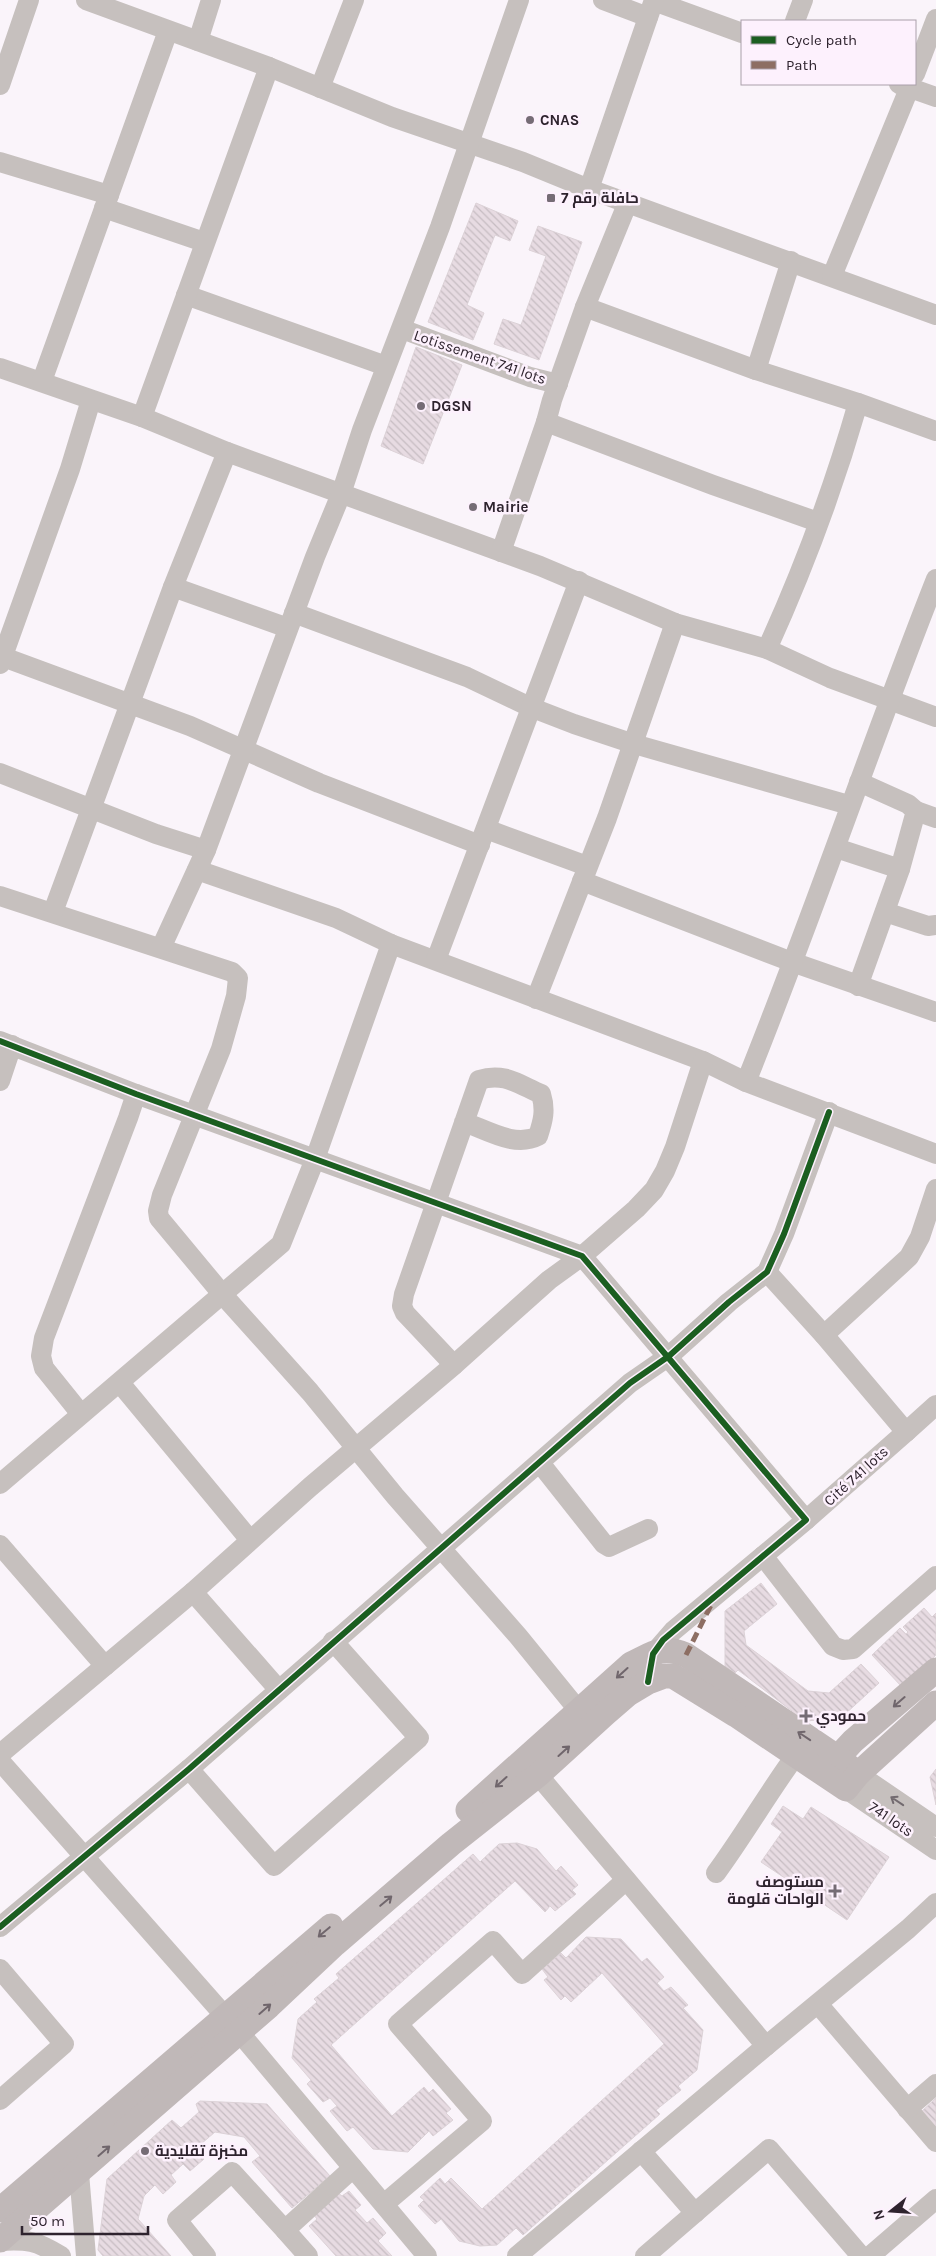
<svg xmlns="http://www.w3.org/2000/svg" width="936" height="2256" font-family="Karla,Cairo,sans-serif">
	<defs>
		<pattern id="building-back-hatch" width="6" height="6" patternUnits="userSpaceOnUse" patternTransform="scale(1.25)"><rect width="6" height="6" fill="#e7dbe2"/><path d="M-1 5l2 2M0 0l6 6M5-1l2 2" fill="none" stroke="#c6bcc2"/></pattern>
	</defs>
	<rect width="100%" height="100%" fill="#faf4fa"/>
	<g fill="url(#building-back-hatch)" stroke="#dcd2d7">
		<polygon points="476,203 518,221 510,241 495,235 467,305 484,313 473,340 428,322"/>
		<polygon points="538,226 582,242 539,360 494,344 503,319 521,325 546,256 529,250"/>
		<polygon points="416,347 462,365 423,464 381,446"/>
		<polygon points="761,1583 777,1604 744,1631 746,1645 808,1691 829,1693 861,1664 879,1683 843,1716 801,1722 790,1713 792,1711 738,1670 735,1673 725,1666 725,1611"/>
		<polygon points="924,1608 932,1617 936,1613 936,1655 902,1687 872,1655 900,1628 906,1634 908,1632 903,1627"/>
		<polygon points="936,1769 936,1805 930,1777"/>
		<polygon points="783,1806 803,1819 811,1807 889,1857 847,1920 761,1862 782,1832 771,1824"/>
		<polygon points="517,1843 537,1849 556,1871 561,1866 578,1885 572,1890 576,1894 555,1911 550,1906 545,1912 515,1881 331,2045 392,2116 424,2087 429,2093 433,2089 451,2109 446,2113 453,2120 433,2136 429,2131 408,2152 373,2149 353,2127 347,2131 330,2111 337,2106 330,2098 323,2102 307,2084 311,2080 292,2058 298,2019 317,2002 314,1999 339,1978 336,1974 473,1854 480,1862 499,1844"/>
		<polygon points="586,1937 621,1939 642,1962 647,1958 664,1977 657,1983 664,1991 671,1987 688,2005 683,2008 703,2030 697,2070 678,2086 681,2090 656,2110 660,2114 523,2235 516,2228 497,2245 480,2246 459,2241 441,2219 435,2224 418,2206 424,2200 420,2197 440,2178 445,2184 451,2178 482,2209 664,2044 602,1973 571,2002 565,1996 561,2000 544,1980 548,1977 542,1969 561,1953 566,1958"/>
		<polygon points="936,2098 936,2128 921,2112"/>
		<polygon points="200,2101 267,2104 330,2176 292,2208 252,2162 260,2156 244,2137 215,2132 194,2150 204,2159 190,2171 183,2164 171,2175 176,2182 163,2194 155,2185 144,2196 138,2219 171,2256 103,2256 98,2250 107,2179 172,2120 181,2128 199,2112 196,2104"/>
		<polygon points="349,2191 361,2205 355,2210 367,2223 373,2218 386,2233 378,2241 392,2256 336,2256 309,2226 317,2219 314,2215 338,2193 342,2196"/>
	</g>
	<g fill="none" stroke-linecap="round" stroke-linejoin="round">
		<g stroke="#c6c0be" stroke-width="20">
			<polyline points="86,0 269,67 392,117 523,162 589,189 936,315"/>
			<polyline points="603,0 648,17"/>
			<polyline points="654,1 742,33"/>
			<polyline points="795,21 803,0"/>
			<polyline points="198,41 211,0"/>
			<polyline points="915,74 936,19"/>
			<polyline points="899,84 936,97"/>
			<polyline points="0,85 29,0"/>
			<polyline points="320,88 354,0"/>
			<polyline points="0,162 109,195"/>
			<polyline points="589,189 654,0"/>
			<polyline points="104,208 204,242"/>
			<polyline points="832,276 911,84"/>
			<polyline points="186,295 386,366"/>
			<polyline points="585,307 628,202"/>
			<polyline points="402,329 530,377 558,384"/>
			<polyline points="0,368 142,417 227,452 540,566 675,623 767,649 830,678 936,717"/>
			<polyline points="756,370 791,261"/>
			<polyline points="42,381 168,31"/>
			<polyline points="142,417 269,67"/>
			<polyline points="818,522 713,485 546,422 552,400 585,307 756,370 858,403"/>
			<polyline points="501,552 546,422"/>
			<polyline points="173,587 288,628"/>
			<polyline points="294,613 467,677 530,707 574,724 634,744 849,805"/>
			<path d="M767 649C803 570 834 487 858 403L936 431"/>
			<polyline points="3,657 190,726 319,783 480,845"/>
			<polyline points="0,664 70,469 91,400"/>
			<polyline points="0,773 156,834 206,850"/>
			<polyline points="916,811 936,818"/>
			<polyline points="486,829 587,866"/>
			<polyline points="836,848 900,869"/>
			<polyline points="197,870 336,918 391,944 703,1061 746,1082 936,1154"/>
			<polyline points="582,881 792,962 936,1012"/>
			<polyline points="0,896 232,972 238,978 236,996 221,1049 162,1195 158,1211 159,1218 223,1295 310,1392 395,1496 518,1636 579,1711"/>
			<polyline points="53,912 173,587 227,452"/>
			<polyline points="885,912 928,926 936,925"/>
			<polyline points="161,948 206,850 315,557 341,494 362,430 440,227 519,0"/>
			<polyline points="436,960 579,581"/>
			<polyline points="858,986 900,869 916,811 908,804 859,782"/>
			<polyline points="536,999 607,818 675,623"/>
			<polyline points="0,1041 136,1094 582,1256 806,1520 673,1631 653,1654 652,1661"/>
			<polyline points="0,1081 12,1045"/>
			<path d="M746 1082C813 916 870 746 936 579"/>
			<polyline points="767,1272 824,1335 906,1432 936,1405"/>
			<polyline points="824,1335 909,1257 920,1237 936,1189"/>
			<path d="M454 1365 405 1313 402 1306 404 1294 479 1080C504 1072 518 1084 541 1094 546 1110 543 1121 538 1136 515 1148 487 1130 464 1122"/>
			<polyline points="120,1383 250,1540"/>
			<polyline points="81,1414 44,1368 41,1356 44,1338 128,1118 136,1094"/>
			<polyline points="540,1463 604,1544 609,1547 648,1529"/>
			<polyline points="0,1484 281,1244 315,1159 391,944"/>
			<polyline points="806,1520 906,1432"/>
			<polyline points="0,1545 105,1666"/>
			<polyline points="763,1556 833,1646 843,1650 853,1649 936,1576"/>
			<polyline points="193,1592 279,1690"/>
			<polyline points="0,1754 193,1592 310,1487 454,1365 549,1280 582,1256 636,1209 654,1190 665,1171 675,1147 703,1061"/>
			<polyline points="0,1761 239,2032 427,2256"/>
			<polyline points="189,1769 274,1866 419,1738 333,1641"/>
			<polyline points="858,1774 936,1827"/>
			<polyline points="538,1775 766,2046"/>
			<polyline points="846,1789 936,1850"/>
			<path d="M716 1873C744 1835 768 1793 796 1755"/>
			<polyline points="0,1927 189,1769 630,1383 669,1356 729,1302 767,1272 784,1234 829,1112"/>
			<polyline points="0,1969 64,2044 0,2100"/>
			<polyline points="818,2004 936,2142"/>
			<polyline points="907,2109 936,2084"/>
			<polyline points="641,2151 695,2213"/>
			<polyline points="79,2173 86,2256"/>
			<polyline points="384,2204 482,2121 398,2024 493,1941 522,1974 626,1880"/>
			<polyline points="285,2230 308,2256"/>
			<path d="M0 2241C27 2239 37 2241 61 2256"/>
			<polyline points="206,2256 177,2220 232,2172 285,2230 353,2168"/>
			<polyline points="517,2256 766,2046 908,1929 936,1903"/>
			<polyline points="645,2256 769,2149 861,2256"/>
			<polyline points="870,2256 936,2199"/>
		</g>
		<g stroke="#c0b8b8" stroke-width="25">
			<polyline points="827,1769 853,1741 936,1670"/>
			<path d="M468 1810 631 1664C654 1653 662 1645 686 1655L837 1757 858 1774"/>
			<polyline points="0,2210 331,1926"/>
			<polyline points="0,2240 269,2006 335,1944 451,1844 538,1775 606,1713 628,1694 648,1682 664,1676 673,1676 736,1715 846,1789 858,1774 936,1703"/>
		</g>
		<polyline stroke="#8d6e63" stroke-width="5" stroke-dasharray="10 5" stroke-linecap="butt" points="686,1655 713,1601"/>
		<g stroke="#fdf1fd" stroke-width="9">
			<g id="cycleway">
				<polyline points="0,1041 136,1094 582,1256 806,1520 663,1640 653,1654 648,1682"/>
				<polyline points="0,1927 189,1769 630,1383 669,1356 729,1302 767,1272 784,1234 829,1112"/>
			</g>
		</g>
		<use href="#cycleway" stroke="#1b5e20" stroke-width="6"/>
	</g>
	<defs><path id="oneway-shaft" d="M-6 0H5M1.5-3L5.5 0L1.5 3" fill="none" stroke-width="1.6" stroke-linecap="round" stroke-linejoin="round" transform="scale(1.25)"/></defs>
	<g stroke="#70666c">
		<use href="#oneway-shaft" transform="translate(622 1673) rotate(138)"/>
		<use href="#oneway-shaft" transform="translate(899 1702) rotate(139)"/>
		<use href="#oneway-shaft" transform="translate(804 1736) rotate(-146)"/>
		<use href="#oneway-shaft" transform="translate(564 1751) rotate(-42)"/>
		<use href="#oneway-shaft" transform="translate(501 1782) rotate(138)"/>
		<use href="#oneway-shaft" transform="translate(386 1901) rotate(-40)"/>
		<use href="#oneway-shaft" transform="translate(324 1932) rotate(140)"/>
		<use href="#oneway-shaft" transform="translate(265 2009) rotate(-41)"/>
		<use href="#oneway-shaft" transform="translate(104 2151) rotate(-41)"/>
	</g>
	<use stroke="#726a6f" href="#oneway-shaft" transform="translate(897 1801) rotate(-146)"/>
	<g fill="#756c75" stroke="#fdf1fd" stroke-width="2">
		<circle cx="530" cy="120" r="5"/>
		<rect x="546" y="193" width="10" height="10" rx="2.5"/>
		<circle cx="421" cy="406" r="5"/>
		<circle cx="473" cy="507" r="5"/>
		<path d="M803.5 1708.5h5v5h5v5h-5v5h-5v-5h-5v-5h5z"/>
		<path d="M832.5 1883.5h5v5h5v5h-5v5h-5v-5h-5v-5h5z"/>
		<circle cx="145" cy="2151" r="5"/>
	</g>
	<g text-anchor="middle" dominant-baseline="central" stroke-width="5" stroke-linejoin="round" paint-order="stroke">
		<g font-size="15" font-weight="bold" fill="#2e232e" stroke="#fdf1fd" text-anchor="start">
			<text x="540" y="120">CNAS</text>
			<text x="561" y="198">حافلة رقم 7</text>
			<text x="431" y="406">DGSN</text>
			<text x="483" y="507">Mairie</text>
			<text x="816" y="1716">حمودي</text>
			<text x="824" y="1882" text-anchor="end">مستوصف<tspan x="824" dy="17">الواحات قلومة</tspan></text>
			<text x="155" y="2151">مخبزة تقليدية</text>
		</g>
		<g font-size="15" fill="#2e232e" stroke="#fdf1fd">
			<text transform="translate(480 357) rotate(19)">Lotissement 741 lots</text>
			<text transform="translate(856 1476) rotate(-42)">Cité 741 lots</text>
			<text transform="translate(891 1819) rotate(34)">741 lots</text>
		</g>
	</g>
	<rect x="741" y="20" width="175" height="65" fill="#fdf1fd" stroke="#aa9faa"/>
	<rect x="751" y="36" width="25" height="8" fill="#1b5e20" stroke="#aa9faa"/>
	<text x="786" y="45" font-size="15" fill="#2e232e">Cycle path</text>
	<rect x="751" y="61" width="25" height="8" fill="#8d6e63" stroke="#aa9faa"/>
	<text x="786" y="70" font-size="15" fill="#2e232e">Path</text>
	<g transform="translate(891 2211) rotate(253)" stroke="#fdf1fd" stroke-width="4" paint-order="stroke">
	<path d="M0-4L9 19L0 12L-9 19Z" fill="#2e232e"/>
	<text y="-8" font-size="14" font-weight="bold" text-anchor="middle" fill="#2e232e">N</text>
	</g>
	<path d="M22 2226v8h126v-8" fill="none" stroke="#2e232e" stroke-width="2.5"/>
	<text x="30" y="2226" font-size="15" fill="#2e232e" stroke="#fdf1fd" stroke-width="4" paint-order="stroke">50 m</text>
</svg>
